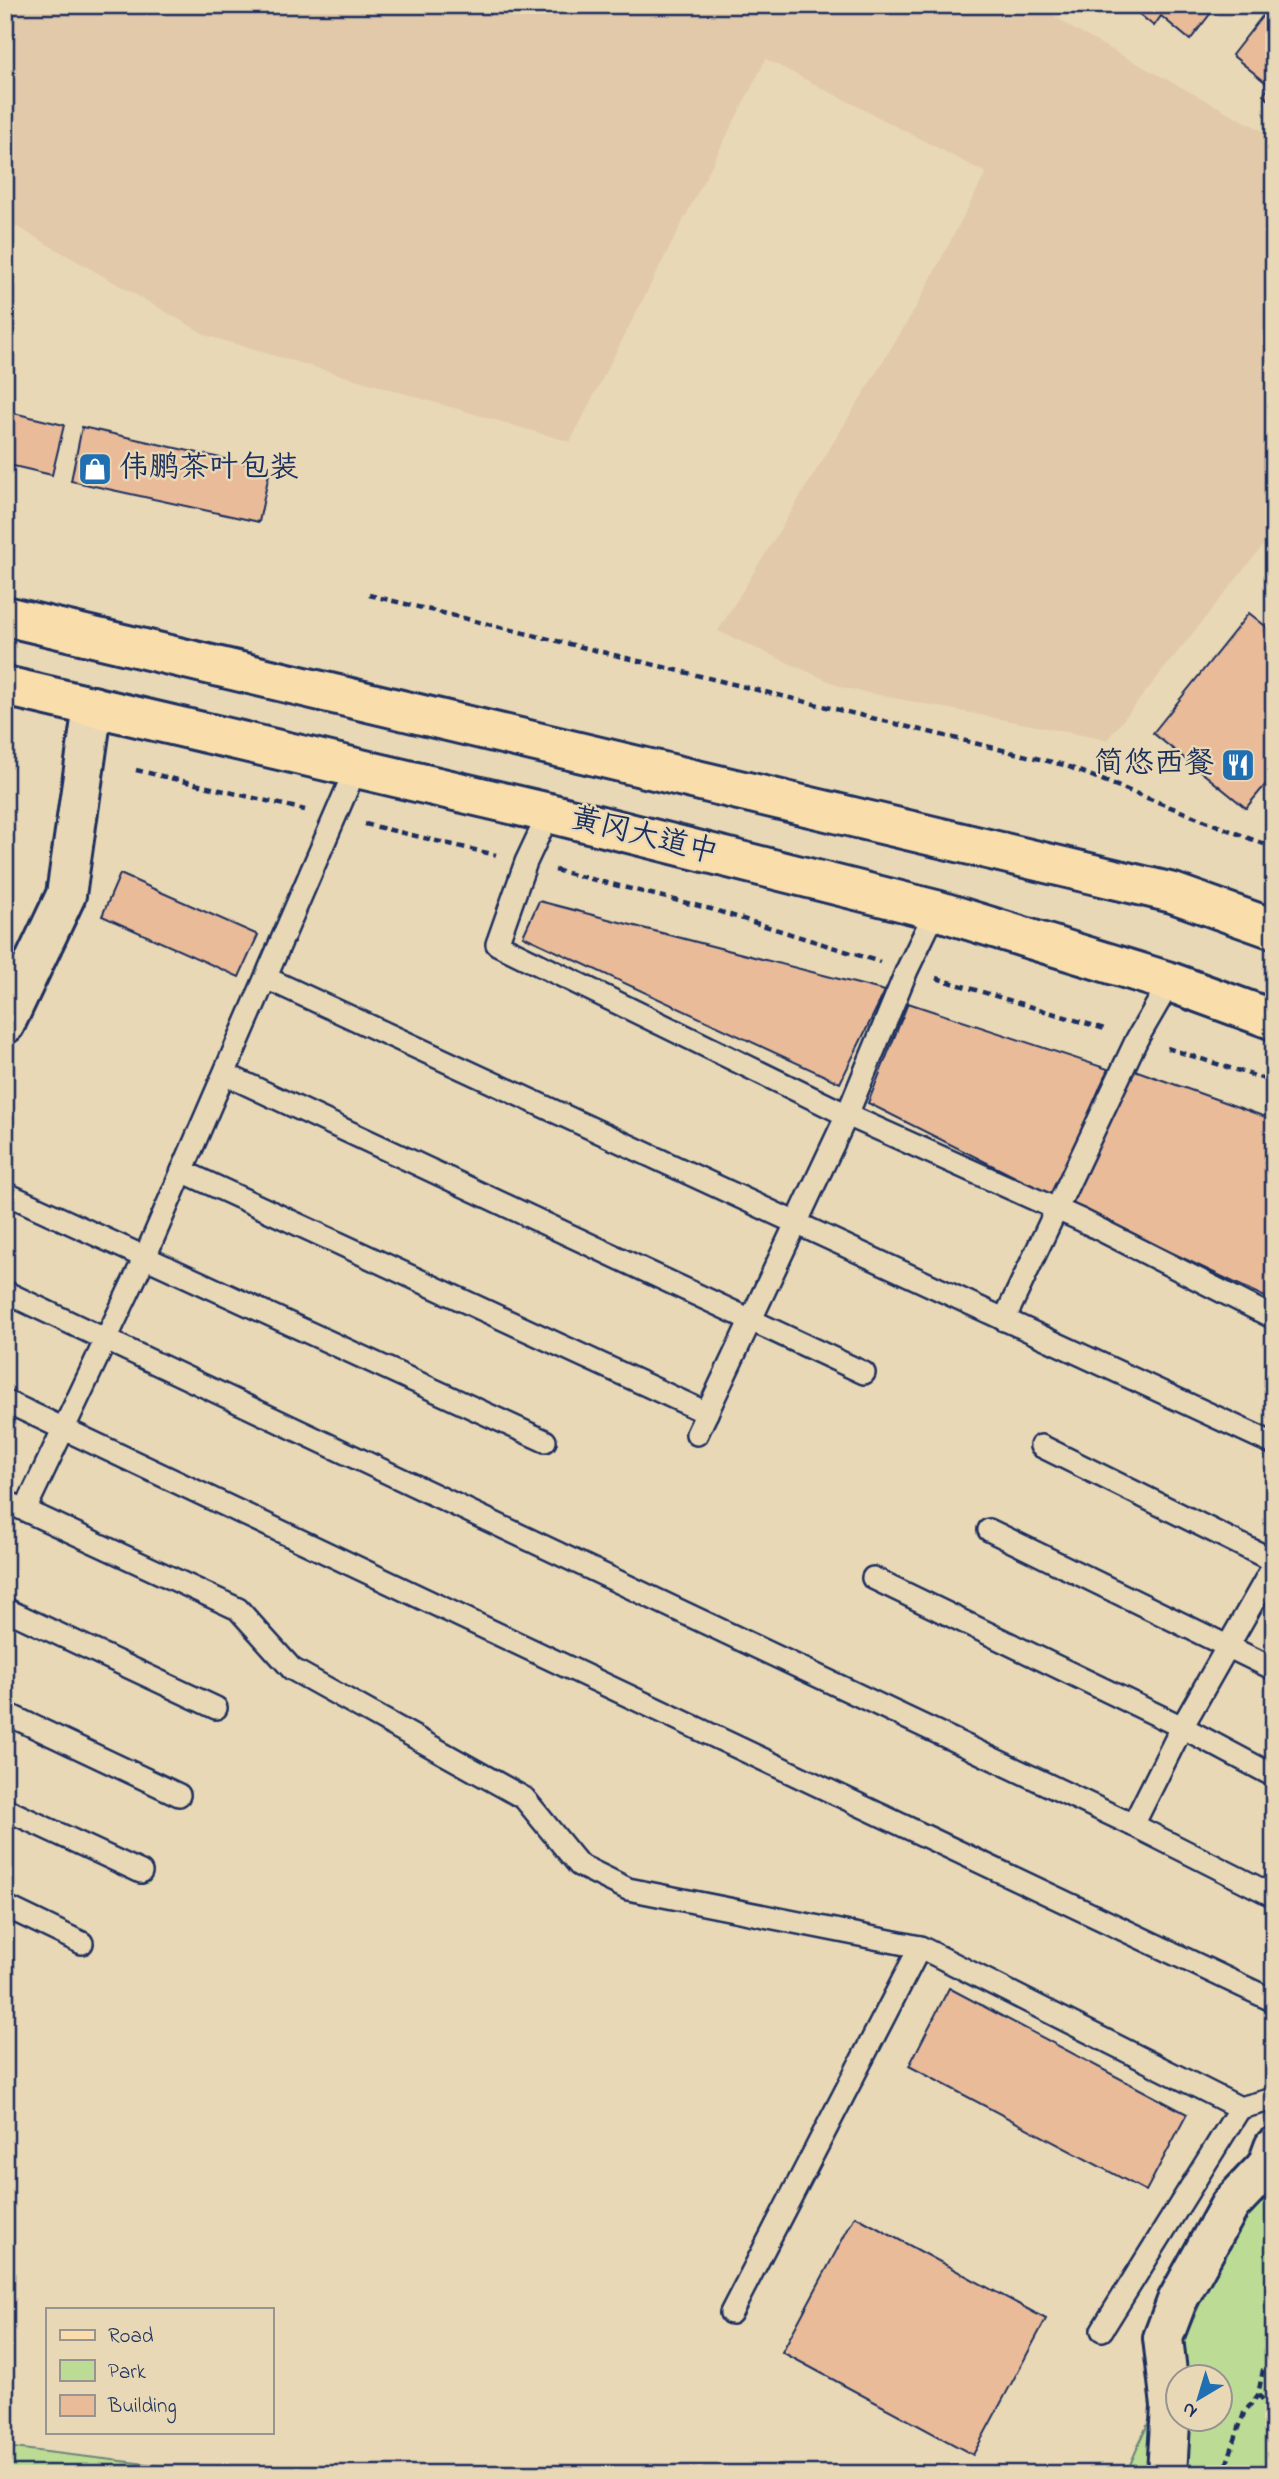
<svg xmlns="http://www.w3.org/2000/svg" width="1279" height="2479" font-family="'Indie Flower','LXGW WenKai TC',sans-serif">
	<rect width="100%" height="100%" fill="#e9d8b5"/>
	<filter id="ink" filterUnits="userSpaceOnUse"><feTurbulence type="fractalNoise" baseFrequency=".0143" numOctaves="2"/><feDisplacementMap in="SourceGraphic" scale="14" xChannelSelector="R" yChannelSelector="G"/><feConvolveMatrix kernelMatrix="1 2 1 2 8 2 1 2 1" color-interpolation-filters="sRGB"/></filter>
	<g filter="url(#ink)">
		<polygon fill="#e1c9aa" points="5,5 1040,5 1073,29 1274,137 1274,532 1107,740 844,688 718,631 915,309 986,173 766,59 570,442 208,336 5,220"/>
		<g fill="#bcdc95" stroke="#6c867a" stroke-width="2" fill-rule="evenodd">
			<path d="M1274 2187V2474H1126L1243 2204ZM1178 2378H1220V2420H1178Z"/>
			<polygon points="5,2447 229,2474 5,2474"/>
		</g>
		<g fill="#e9bb99" stroke="#1b2f5e" stroke-width="2">
			<polygon points="1128,5 1217,5 1190,40 1161,16 1154,26"/>
			<polygon points="1271,5 1274,5 1274,104 1263,95 1270,86 1232,55"/>
			<polygon points="5,411 64,425 52,475 5,464"/>
			<polygon points="82,427 270,469 259,522 71,481"/>
			<polygon points="1249,613 1274,633 1274,782 1270,779 1246,808 1153,733"/>
			<polygon points="120,874 258,935 239,977 102,916"/>
			<polygon points="539,901 885,991 840,1083 523,936"/>
			<polygon points="908,1003 1108,1069 1053,1196 868,1103"/>
			<polygon points="1129,1068 1274,1120 1271,1300 1072,1205"/>
			<polygon points="949,1988 1187,2114 1146,2191 909,2066"/>
			<polygon points="855,2216 1046,2319 973,2455 782,2352"/>
		</g>
		<g fill="none" stroke-linecap="round" stroke-linejoin="round">
			<g stroke="#1b2f5e" stroke-width="26">
				<g id="lane">
					<polyline points="549,813 526,862 497,944 847,1115 1081,1220 1274,1318"/>
					<polyline points="266,978 1274,1444"/>
					<polyline points="225,1074 864,1373"/>
					<polyline points="182,1171 707,1413"/>
					<polyline points="5,1193 545,1441"/>
					<polyline points="5,1292 1133,1825 1274,1896"/>
					<polyline points="1004,1320 1137,1039 1170,982"/>
					<polyline points="5,1401 1274,2001"/>
					<polyline points="697,1434 847,1115 907,970 936,910"/>
					<polyline points="1041,1446 1274,1561"/>
					<polyline points="5,1501 238,1609 292,1669 524,1798 579,1865 628,1889 920,1947"/>
					<polyline points="25,1510 145,1257 356,768"/>
					<polyline points="989,1530 1274,1669"/>
					<polyline points="873,1578 1182,1727 1274,1776"/>
					<polyline points="5,1609 216,1708"/>
					<polyline points="5,1713 179,1795"/>
					<polyline points="5,1809 141,1872"/>
					<polyline points="1133,1825 1182,1727 1274,1565"/>
					<polyline points="5,1906 82,1943"/>
					<polyline points="731,2313 920,1947 1240,2108 1274,2099"/>
					<polyline points="1102,2330 1240,2108"/>
				</g>
			</g>
			<g stroke="#1b2f5e" stroke-width="44">
				<polyline id="street" points="1167,2474 1171,2406 1163,2338 1177,2301 1230,2205 1267,2166"/>
			</g>
			<g stroke="#1b2f5e" stroke-width="44">
				<g id="secondary">
					<polyline points="5,1024 66,895 93,706"/>
					<polyline points="1267,2166 1274,2147"/>
				</g>
			</g>
			<g stroke="#1b2f5e" stroke-width="44">
				<g id="primary">
					<polyline points="5,616 1173,893 1274,929"/>
					<polyline points="5,686 549,813 936,910 1170,982 1274,1020"/>
				</g>
			</g>
			<g stroke="#1b2f5e" stroke-width="4.5" stroke-dasharray="7 5" stroke-linecap="butt">
				<polyline points="369,595 1064,765 1274,848"/>
				<polyline points="136,770 305,810"/>
				<polyline points="365,824 496,855"/>
				<polyline points="555,870 711,909 880,962"/>
				<polyline points="936,978 1108,1030"/>
				<polyline points="1167,1048 1274,1082"/>
				<polyline points="1258,2395 1274,2409"/>
				<polyline points="1219,2474 1226,2466 1244,2413 1258,2395 1263,2370 1274,2363"/>
			</g>
			<use href="#lane" stroke="#e9d8b5" stroke-width="21"/>
			<use href="#street" stroke="#e9d8b5" stroke-width="38"/>
			<use href="#secondary" stroke="#e9d8b5" stroke-width="38"/>
			<use href="#primary" stroke="#f9deab" stroke-width="38"/>
		</g>
	</g>
	<defs>
		<g id="shop-square" transform="scale(1.75)"><rect x="-9" y="-9" width="18" height="18" rx="4" fill="#1f6fb2" stroke="#e9d8b5"/><path d="M-5-2.5h2.3a2.7 3.5 0 0 1 5.4 0H5L5.5 6h-11ZM-1.5-2.5h3a1.5 2.3 0 0 0-3 0Z" fill="#fff"/></g>
		<g id="restaurant-square" transform="scale(1.75)"><rect x="-9" y="-9" width="18" height="18" rx="4" fill="#1f6fb2" stroke="#e9d8b5"/><path d="M-5-6h1v4h1v-4h1v4h1v-4h1v5L-1.5 .5V6h-2V.5L-5-1ZM5-6V6H3V1.5H1.5Q1.5-4 5-6Z" fill="#fff"/></g>
	</defs>
	<g fill-rule="evenodd">
		<use href="#shop-square" x="95" y="469"/>
		<use href="#restaurant-square" x="1238" y="765"/>
	</g>
	<g text-anchor="middle" dominant-baseline="central" stroke-width="5" stroke-linejoin="round" paint-order="stroke">
		<g font-size="30" fill="#1b2f5e" stroke="#e9d8b5" text-anchor="start">
			<text x="119" y="469">伟鹏茶叶包装</text>
			<text x="1214" y="765" text-anchor="end">简悠西餐</text>
		</g>
		<g font-size="30" fill="#1b2f5e" stroke="#e9d8b5">
			<text transform="translate(644 837) rotate(14)">黄冈大道中</text>
		</g>
	</g>
	<rect width="1279" height="2479" fill="none" stroke="#e9d8b5" stroke-width="28"/>
	<rect x="14" y="14" width="1251" height="2451" fill="none" stroke="#1b2f5e" stroke-width="2.5" filter="url(#ink)"/>
	<rect x="46" y="2308" width="228" height="126" fill="#e9d8b5" stroke="#979492" stroke-width="2"/>
	<rect x="60" y="2330" width="35" height="10" fill="#f9deab" stroke="#979492" stroke-width="2"/>
	<text x="108" y="2342" font-size="21" fill="#1b2f5e">Road</text>
	<rect x="60" y="2360" width="35" height="21" fill="#bcdc95" stroke="#979492" stroke-width="2"/>
	<text x="108" y="2378" font-size="21" fill="#1b2f5e">Park</text>
	<rect x="60" y="2395" width="35" height="21" fill="#e9bb99" stroke="#979492" stroke-width="2"/>
	<text x="108" y="2412" font-size="21" fill="#1b2f5e">Building</text>
	<g transform="translate(1199 2398) rotate(218)"><circle r="33" fill="#e9d8b5" stroke="#979492" stroke-width="2"/>
	<path d="M0-5L12 26L0 18L-12 26Z" fill="#1f6fb2"/>
	<text y="-10" font-size="19" font-weight="bold" text-anchor="middle" fill="#1b2f5e">N</text>
	</g>
</svg>
